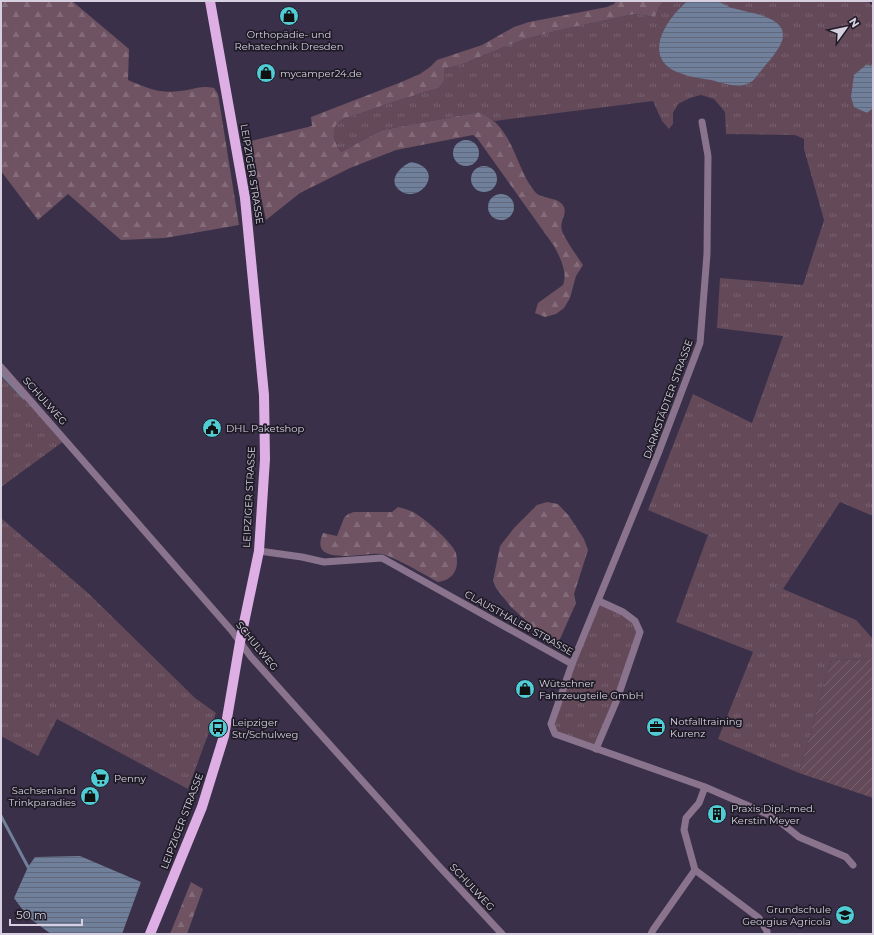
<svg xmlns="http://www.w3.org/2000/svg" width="874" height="935" font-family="Montserrat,sans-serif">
	<defs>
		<pattern id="grass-tufts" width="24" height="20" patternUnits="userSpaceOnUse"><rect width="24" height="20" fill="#644959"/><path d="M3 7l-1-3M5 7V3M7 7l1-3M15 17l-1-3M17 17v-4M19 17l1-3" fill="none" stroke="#796271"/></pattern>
		<pattern id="forest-firs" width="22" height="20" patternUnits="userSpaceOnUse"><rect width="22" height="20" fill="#6f5363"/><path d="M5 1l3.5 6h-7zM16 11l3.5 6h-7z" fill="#836b79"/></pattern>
		<pattern id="garden-furrows" width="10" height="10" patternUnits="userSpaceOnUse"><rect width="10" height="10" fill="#644959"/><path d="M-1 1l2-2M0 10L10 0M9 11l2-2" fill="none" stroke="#796271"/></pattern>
		<pattern id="water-rules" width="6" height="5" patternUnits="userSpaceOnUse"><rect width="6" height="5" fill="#707f9a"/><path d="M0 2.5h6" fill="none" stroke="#5f687c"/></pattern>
	</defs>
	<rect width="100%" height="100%" fill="#3a3049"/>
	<g fill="url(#grass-tufts)">
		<path d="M664 1H867L873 6V516L840 502 783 589 856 620 873 639V659L831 660 799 773 718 739 753 652 676 622 708 535 648 510 693 394 752 423 783 336 717 328 720 278 803 285 824 220 804 149V139L795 135 726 134 725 112 714 99 701 95 690 98 678 104 673 113V124L669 129 662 121 653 101 495 121 480 112 382 130 341 152C336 144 330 132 337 124 342 118 352 116 359 114 386 104 412 96 439 88L444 81V69L460 65 522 40 564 29 635 14 655 17 659 7Z"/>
		<polygon points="1,369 64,441 1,487"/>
		<polygon points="1,518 88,593 195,698 216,713 188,789 57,719 38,756 1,736"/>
		<polygon points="599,601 623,612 640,632 596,749 555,734 551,724"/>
	</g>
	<g fill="url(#forest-firs)">
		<path d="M1 1H72L129 49 128 80C147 88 159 94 180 91 195 90 198 85 214 88L218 94 239 225 165 238 121 240 68 194 38 220 1 171Z"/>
		<path d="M616 1H664L659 7 655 17 635 14 564 29 522 40 460 65 444 69V81L439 88C412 96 386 104 359 114 352 116 342 118 337 124 330 132 336 145 341 152L382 130 480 112C485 115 491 118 495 122 515 141 518 171 535 192 542 200 559 196 564 207 567 215 559 222 562 231 566 241 577 256 583 265L576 276 570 298 564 308 556 314 545 317 535 313 538 303 563 285C568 273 560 257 554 246L477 138 473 135 396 150 350 168 300 193 266 220 256 173 247 142 312 126 311 117 399 83 420 74 430 67 437 60 482 45 514 27 529 22 607 7 614 4Z"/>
		<polygon points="547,502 558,504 569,516 584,539 588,550 574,594 576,603 560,639 556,642 543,636 511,607 496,588 493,581 500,546 514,528 537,505"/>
		<path d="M398 507C403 508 408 510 413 512 423 517 452 542 456 553 457 558 458 565 455 571 452 578 445 581 438 582 423 574 397 558 382 554 368 551 307 569 323 533L337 536 344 518 348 514 354 512H392Z"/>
		<polygon points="191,882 203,889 187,934 170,934"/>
	</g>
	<polygon fill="url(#garden-furrows)" points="873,659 873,798 799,773 831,660"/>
	<g fill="url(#water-rules)">
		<path d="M688 1C697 1 707 0 715 1 721 2 727 6 732 8 746 12 782 16 783 34 784 46 767 63 760 72 756 77 753 82 747 84 736 88 722 83 711 80 698 78 676 75 666 65 647 46 672 13 688 1Z"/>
		<polygon points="866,65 873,66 873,108 867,113 854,107 851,97 854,75"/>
		<circle cx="466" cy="153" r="13"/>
		<path d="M411 162C449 169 417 208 398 189 388 179 401 166 411 162Z"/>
		<circle cx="484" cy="179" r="13"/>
		<circle cx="501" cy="207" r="13"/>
		<polygon points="80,856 141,882 122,934 51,934 28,917 14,898 28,867 35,857"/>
	</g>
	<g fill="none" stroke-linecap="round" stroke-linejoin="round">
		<g stroke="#707f9a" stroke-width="3">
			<polyline points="1,373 24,398"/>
			<polyline points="1,816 28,867"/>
		</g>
		<g stroke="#8a738d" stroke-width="7">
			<polyline points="702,122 708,156 707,254 700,343 658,454 572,664 551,724 555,734 705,787 774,817 799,837 846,857 853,865"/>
			<polyline points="1,367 232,631 251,657 437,864 502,934"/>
			<polyline points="259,551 302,557 324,562 382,558 572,664"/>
			<polyline points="596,749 616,702 640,632 635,621 623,612 599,601"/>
			<polyline points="705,787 699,803 686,818 684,830 695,870 759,918 767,931 767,934"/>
			<polyline points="651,934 653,930 695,870"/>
		</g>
		<polyline stroke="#deafe4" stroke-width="10" points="150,934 202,807 224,736 240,642 259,551 265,459 264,395 245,198 210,1"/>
	</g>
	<defs>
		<g id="shop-disc" transform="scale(1)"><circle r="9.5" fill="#51ccd4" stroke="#1f1b26"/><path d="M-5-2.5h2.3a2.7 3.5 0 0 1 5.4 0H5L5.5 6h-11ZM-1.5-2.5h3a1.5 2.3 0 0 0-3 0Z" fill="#111"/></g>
		<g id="civic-disc" transform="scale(1)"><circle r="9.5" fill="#51ccd4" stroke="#1f1b26"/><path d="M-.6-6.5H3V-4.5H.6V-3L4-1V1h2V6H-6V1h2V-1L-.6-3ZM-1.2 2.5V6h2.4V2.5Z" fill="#111"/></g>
		<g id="office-disc" transform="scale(1)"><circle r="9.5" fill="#51ccd4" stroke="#1f1b26"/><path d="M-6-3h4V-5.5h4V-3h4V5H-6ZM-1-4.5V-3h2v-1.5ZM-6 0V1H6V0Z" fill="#111"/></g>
		<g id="bus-disc" transform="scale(1)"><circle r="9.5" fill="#51ccd4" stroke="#1f1b26"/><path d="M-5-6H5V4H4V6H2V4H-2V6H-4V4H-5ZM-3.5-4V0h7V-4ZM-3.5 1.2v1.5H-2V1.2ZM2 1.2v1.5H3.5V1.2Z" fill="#111"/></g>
		<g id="supermarket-disc" transform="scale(1)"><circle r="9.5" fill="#51ccd4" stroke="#1f1b26"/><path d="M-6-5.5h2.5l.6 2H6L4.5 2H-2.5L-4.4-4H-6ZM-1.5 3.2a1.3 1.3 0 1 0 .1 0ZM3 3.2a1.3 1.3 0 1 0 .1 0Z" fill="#111"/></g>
		<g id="building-disc" transform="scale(1)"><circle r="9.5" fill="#51ccd4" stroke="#1f1b26"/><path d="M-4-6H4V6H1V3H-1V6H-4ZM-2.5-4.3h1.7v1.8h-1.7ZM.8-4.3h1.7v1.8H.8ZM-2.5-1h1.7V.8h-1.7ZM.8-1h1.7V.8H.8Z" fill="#111"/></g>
		<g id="school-disc" transform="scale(1)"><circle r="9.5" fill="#51ccd4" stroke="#1f1b26"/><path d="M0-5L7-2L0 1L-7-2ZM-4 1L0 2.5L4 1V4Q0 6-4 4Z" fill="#111"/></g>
	</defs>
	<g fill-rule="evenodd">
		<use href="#shop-disc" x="289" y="16"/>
		<use href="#shop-disc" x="266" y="73"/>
		<use href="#civic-disc" x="212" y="428"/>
		<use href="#shop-disc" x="525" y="689"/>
		<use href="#office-disc" x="656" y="727"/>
		<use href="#bus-disc" x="218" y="728"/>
		<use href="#supermarket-disc" x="100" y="778"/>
		<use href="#shop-disc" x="90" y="796"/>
		<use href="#building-disc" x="717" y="814"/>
		<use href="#school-disc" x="845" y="915"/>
	</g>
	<g text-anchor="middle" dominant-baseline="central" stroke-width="3.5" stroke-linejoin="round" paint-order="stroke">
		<g font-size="10" fill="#d6d0e0" stroke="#1f1b26" text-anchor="start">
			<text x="289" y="34" text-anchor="middle">Orthopädie- und<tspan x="289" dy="12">Rehatechnik Dresden</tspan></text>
			<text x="280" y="73">mycamper24.de</text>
			<text x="226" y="428">DHL Paketshop</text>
			<text x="539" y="683">Wütschner<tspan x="539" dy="12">Fahrzeugteile GmbH</tspan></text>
			<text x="670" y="721">Notfalltraining<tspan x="670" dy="12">Kurenz</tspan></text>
			<text x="232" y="722">Leipziger<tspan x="232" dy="12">Str/Schulweg</tspan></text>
			<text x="114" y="778">Penny</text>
			<text x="76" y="790" text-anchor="end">Sachsenland<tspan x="76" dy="12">Trinkparadies</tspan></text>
			<text x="731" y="808">Praxis Dipl.-med.<tspan x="731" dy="12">Kerstin Meyer</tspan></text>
			<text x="831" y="909" text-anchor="end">Grundschule<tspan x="831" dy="12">Georgius Agricola</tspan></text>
		</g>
		<g font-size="10" fill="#d6d0e0" stroke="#1f1b26">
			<text transform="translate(252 174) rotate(81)">LEIPZIGER STRASSE</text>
			<text transform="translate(668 399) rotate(-70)">DARMSTÄDTER STRASSE</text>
			<text transform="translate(45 401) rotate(48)">SCHULWEG</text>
			<text transform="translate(249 497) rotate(-87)">LEIPZIGER STRASSE</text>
			<text transform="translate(519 623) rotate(29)">CLAUSTHALER STRASSE</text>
			<text transform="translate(257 646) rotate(51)">SCHULWEG</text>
			<text transform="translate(182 821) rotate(-69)">LEIPZIGER STRASSE</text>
			<text transform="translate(472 887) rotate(47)">SCHULWEG</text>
		</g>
	</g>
	<rect width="874" height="935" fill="none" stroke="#d6d0e0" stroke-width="4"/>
	<g transform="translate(846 28) rotate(57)" stroke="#1f1b26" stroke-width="3" paint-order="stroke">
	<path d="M0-3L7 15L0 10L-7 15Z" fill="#d6d0e0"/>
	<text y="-6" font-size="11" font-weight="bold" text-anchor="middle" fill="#d6d0e0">N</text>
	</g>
	<path d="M10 919v6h72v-6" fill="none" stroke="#d6d0e0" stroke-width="2"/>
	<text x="16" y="919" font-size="12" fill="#d6d0e0" stroke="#1f1b26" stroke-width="3" paint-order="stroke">50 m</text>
</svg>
